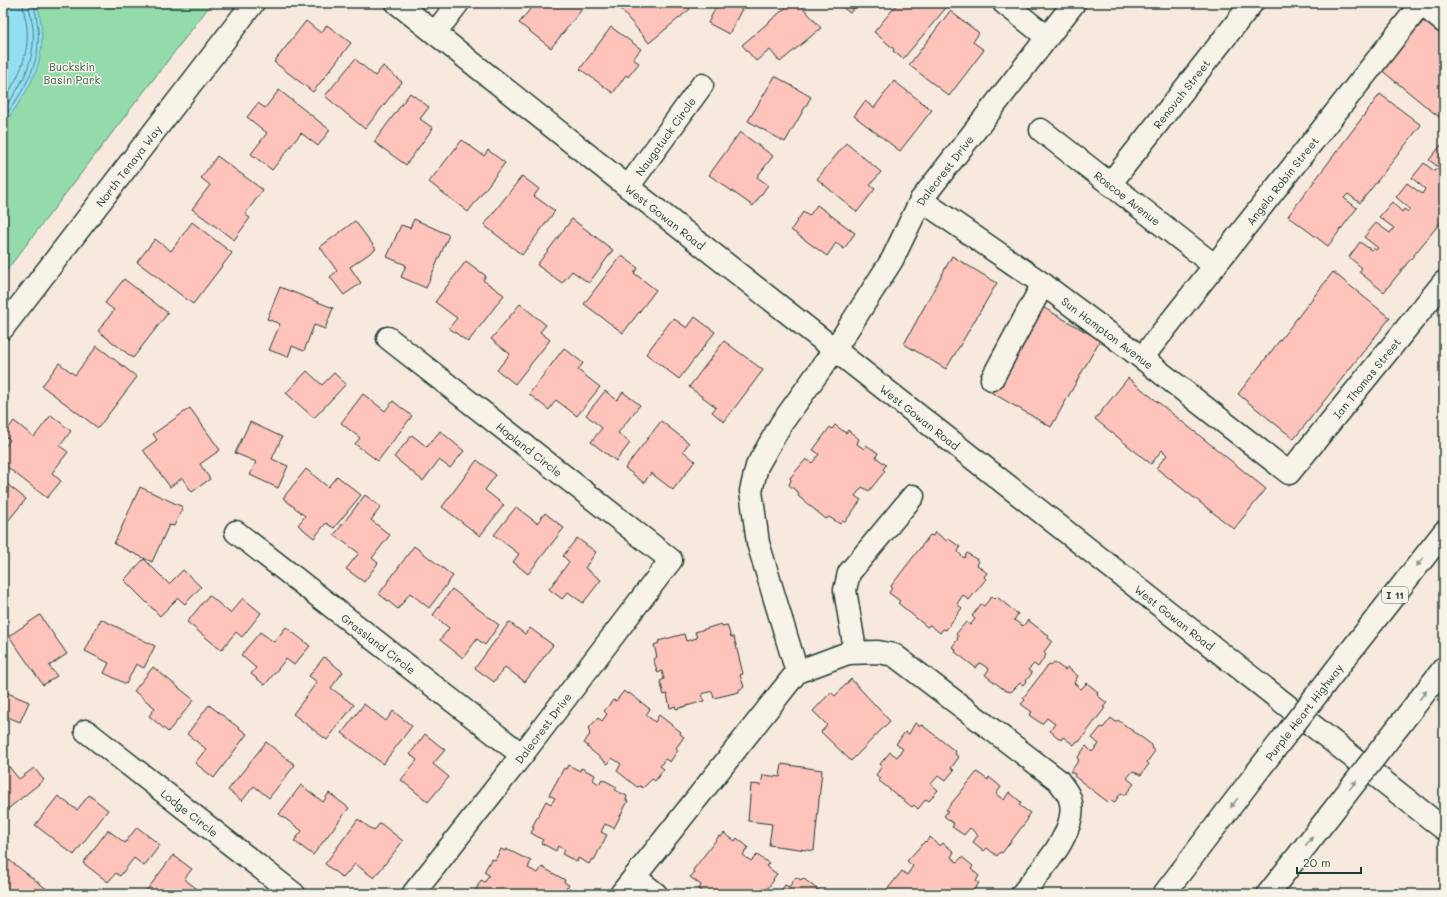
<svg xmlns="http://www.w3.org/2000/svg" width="1447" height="897" font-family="Mali,sans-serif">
	<rect width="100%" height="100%" fill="#f8e9df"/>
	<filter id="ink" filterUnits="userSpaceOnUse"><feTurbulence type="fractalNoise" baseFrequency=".025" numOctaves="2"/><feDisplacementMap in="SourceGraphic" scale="8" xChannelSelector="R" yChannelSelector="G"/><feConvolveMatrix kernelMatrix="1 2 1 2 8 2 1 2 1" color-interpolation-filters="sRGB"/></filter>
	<g filter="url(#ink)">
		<polygon fill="#93dbaa" stroke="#598c6f" points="3,3 212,3 3,275"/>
		<path fill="#92def2" stroke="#649ea6" d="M3 3H37C51 56 34 84 3 125Z"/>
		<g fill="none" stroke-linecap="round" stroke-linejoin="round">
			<g stroke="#4d7d80" stroke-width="1">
				<path d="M3 100C19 79 29 55 27 28 26 19 23 11 23 3"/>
				<path d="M3 110C22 86 36 60 33 28 32 19 29 11 29 3"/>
				<path d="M3 119C24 90 41 65 38 28 37 19 35 11 34 3"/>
			</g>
		</g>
		<g fill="#fec3ba" stroke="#1f3d34">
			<polygon points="535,3 577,3 583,8 551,48 519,23"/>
			<polygon points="619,3 685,3 690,9 649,43 617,5"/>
			<polygon points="707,3 745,3 729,34 708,23 716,7"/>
			<polygon points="791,3 799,3 821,28 780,62 770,50 756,61 742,45"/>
			<polygon points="837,3 858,3 850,13"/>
			<polygon points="898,3 938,3 945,9 903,59 893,51 894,49 874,32"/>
			<polygon points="950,11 979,33 973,42 984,50 949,96 909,65"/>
			<polygon points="1426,18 1444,33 1444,119 1440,116 1439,117 1380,69 1414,28 1416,30"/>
			<polygon points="306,21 321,33 327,25 351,43 313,92 274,62"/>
			<polygon points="611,27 641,49 633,59 639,63 628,77 626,75 613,93 580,69"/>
			<polygon points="355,59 375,76 383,66 402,82 365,129 325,96"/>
			<polygon points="775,76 811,97 785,142 748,121"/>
			<polygon points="894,81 932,110 900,151 854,116 865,101 874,108"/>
			<polygon points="279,90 330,130 318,146 301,133 272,170 251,154 267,133 247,117 258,103 265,108"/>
			<polygon points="410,93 429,107 420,119 433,128 406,165 374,142"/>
			<polygon points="1380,94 1421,125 1360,203 1348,194 1344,198 1357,208 1328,246 1288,216"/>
			<polygon points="740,132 773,156 757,177 768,185 753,206 709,175"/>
			<polygon points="462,140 484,156 488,150 505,163 468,212 429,182"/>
			<polygon points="846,143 881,172 870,185 875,189 857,212 817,179"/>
			<polygon points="1441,145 1444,147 1444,218 1384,292 1359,272 1362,268 1349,257 1360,242 1371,250 1373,248 1376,250 1378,248 1364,237 1376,223 1390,233 1394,228 1379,217 1392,202 1402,212 1404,209 1408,212 1410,209 1396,197 1407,183 1422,194 1425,189 1412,178 1424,163 1434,171 1437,169 1440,171 1441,169 1429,160"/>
			<polygon points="217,156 263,190 245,214 250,218 234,240 192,209 210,185 201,178"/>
			<polygon points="522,176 539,189 534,196 555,211 522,255 484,225"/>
			<polygon points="817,205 855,233 844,249 836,243 827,256 791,230 803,212 809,216"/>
			<polygon points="414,219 449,235 426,288 401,277 406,265 387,257 401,225 410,228"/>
			<polygon points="572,219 613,250 589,283 572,271 562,283 537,265"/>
			<polygon points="355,221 376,249 350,267 361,283 344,295 330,277 337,271 320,247"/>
			<polygon points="192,222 232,253 193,304 137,262 155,239 171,251"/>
			<polygon points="621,255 638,268 634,273 656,290 623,333 584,304"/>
			<polygon points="952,256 997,283 946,369 904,344"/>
			<polygon points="466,261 486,276 483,280 504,295 468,342 449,328 457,318 435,302"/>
			<polygon points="1333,272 1390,318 1294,439 1238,394"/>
			<polygon points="124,279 168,313 133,358 98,331 114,310 105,303"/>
			<polygon points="280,287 333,308 325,329 314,325 304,351 292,346 288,357 269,350 280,324 267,319"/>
			<polygon points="520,304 546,325 540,332 550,340 515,384 497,370 510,354 491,339"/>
			<polygon points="1039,305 1100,340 1051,427 989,391"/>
			<polygon points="695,317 715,332 679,379 646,354 673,318 687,328"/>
			<polygon points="724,341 763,370 724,422 712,412 716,407 689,387"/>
			<polygon points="97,346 137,377 98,428 42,386 59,363 75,375"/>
			<polygon points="564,348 583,363 578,370 600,387 577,416 556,400 549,410 529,394"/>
			<polygon points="307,371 322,385 334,373 346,384 314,418 286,393"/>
			<polygon points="1128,378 1266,489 1234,529 1156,468 1167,455 1162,450 1151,464 1095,419"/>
			<polygon points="605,391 617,400 623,392 640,405 618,433 630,443 616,461 591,442 602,428 586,415"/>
			<polygon points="363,394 385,411 393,401 412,416 378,461 355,444 360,438 341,423"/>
			<polygon points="190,408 220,450 200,464 210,479 192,492 182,478 170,487 143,450 157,440 153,434"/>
			<polygon points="51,415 71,431 60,446 68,452 52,473 61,481 47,498 3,464 3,449 10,440 3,435 14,421 34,437"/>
			<polygon points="661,421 689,443 683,451 695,461 673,490 651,473 644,483 625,468"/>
			<polygon points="250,422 282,437 272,459 288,466 278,488 250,475 256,462 235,453"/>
			<polygon points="835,425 846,433 848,430 859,439 857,444 864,449 866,445 878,453 876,457 886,465 883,469 885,471 869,491 862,487 855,496 861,500 845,522 843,521 840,524 829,517 826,519 798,496 799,493 789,485 791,480 790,478 806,459 812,463 819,454 813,450 830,427 832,429"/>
			<polygon points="440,431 464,451 450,468 439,460 423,481 394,457 412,435 427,447"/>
			<polygon points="477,460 496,475 485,490 504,505 480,536 442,507"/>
			<polygon points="306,469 328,487 337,476 361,495 334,528 326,523 314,538 298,525 305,516 283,498"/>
			<polygon points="3,481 26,499 3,527"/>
			<polygon points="140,487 183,507 174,526 169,525 152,562 114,544"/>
			<polygon points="365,495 381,507 371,520 390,535 372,558 378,563 364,582 346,569 359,553 334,535"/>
			<polygon points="516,507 537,523 545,513 564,528 528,574 513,562 519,554 494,535"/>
			<polygon points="935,532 947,541 949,539 960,547 958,552 964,558 967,553 979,561 977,565 987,573 984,577 986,579 969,600 963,595 957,604 962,608 946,630 943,629 940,633 930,625 927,627 898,603 900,601 889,593 892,588 891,586 930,535 933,536"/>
			<polygon points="577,538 596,552 585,568 601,580 583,603 568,592 562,599 549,589 569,562 563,556"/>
			<polygon points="414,546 453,576 429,608 410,593 398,609 379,594"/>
			<polygon points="144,559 169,584 183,570 201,587 185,604 178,598 160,616 124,580"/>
			<polygon points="452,589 499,625 485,645 477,639 463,658 440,640 449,628 433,615"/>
			<polygon points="209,595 230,613 243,598 261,613 242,637 236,632 221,650 187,622"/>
			<polygon points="992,596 995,599 997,597 1018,614 1014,620 1023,626 1028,620 1049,636 1048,638 1052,641 1044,652 1046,655 1038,667 1034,664 1028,670 1032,673 1023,685 1020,683 1011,692 1008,691 1006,691 985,675 989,669 980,663 976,668 955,652 956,650 952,647 958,639 957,638 958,636 956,634 966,622 970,625 975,619 972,616 981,604 984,606"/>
			<polygon points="40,615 67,654 49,666 57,676 43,685 9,636"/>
			<polygon points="101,619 155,646 144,668 136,664 126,684 104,673 109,663 85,651"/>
			<polygon points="509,622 525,634 530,628 553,645 525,682 505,667 494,682 475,668"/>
			<polygon points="721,624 722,626 727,625 731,637 734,637 743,674 740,675 744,687 739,690 739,692 714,698 712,691 702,694 704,701 676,709 675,706 670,708 667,694 664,695 660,681 664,679 662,671 658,673 653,659 657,657 654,645 659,643 658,641 684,634 686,641 697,638 695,632"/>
			<polygon points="286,627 310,646 294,665 286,659 265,685 251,674 256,668 241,655 260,632 274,642"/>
			<polygon points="324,657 343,672 331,688 354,705 327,740 293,714 317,682 309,676"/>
			<polygon points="1054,662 1065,670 1067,667 1078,676 1074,683 1081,689 1087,683 1098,692 1097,695 1107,703 1103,707 1105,708 1079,742 1077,741 1074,745 1063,737 1061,740 1050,731 1055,724 1047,718 1042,724 1029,715 1032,712 1021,704 1025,700 1023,698 1049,664 1051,665"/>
			<polygon points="153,667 194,700 168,732 149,716 155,708 134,691"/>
			<polygon points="851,679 890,721 851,761 821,732 827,725 813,711 831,692 835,696"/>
			<polygon points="3,691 29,702 20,722 5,716 3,720"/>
			<polygon points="624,691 627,694 629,693 650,709 646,715 655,722 659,715 681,732 680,734 684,737 676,748 678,750 670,762 665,759 660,766 664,769 655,781 652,779 643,788 640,786 637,787 617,771 621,764 612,758 608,764 587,747 588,746 584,743 590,734 589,733 590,731 588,729 598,718 602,721 607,714 604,711 613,700 616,701"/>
			<polygon points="364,704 386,721 393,711 412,726 383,764 342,733"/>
			<polygon points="209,705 247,734 214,778 195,763 206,749 187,734"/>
			<polygon points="1111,718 1116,722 1118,720 1152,745 1151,748 1155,751 1147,762 1149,764 1141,775 1133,771 1127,778 1134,784 1125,795 1121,793 1114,803 1110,800 1108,802 1074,776 1075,774 1070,772 1079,760 1077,758 1086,746 1092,752 1099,744 1092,738 1101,727 1103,728"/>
			<polygon points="915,723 919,726 922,725 956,752 955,754 959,757 951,768 954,770 945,781 938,776 931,784 938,790 929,801 926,799 918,809 914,805 912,807 878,780 880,778 876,775 882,766 880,764 890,752 897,757 903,749 896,744 905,732 909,734"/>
			<polygon points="425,734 445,750 433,764 449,777 428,802 401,780 417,760 410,754"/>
			<polygon points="266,742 295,765 269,798 254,786 242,801 228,790"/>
			<polygon points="6,763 19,779 34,768 44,780 4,812 3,811 3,765"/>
			<polygon points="782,764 822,770 814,851 769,845 772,824 748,821 751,784 761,785 763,775 780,777"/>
			<polygon points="568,765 580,771 581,768 595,775 593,780 599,784 602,779 617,787 615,790 627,796 626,800 628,801 614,828 605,824 601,832 607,835 594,860 592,859 589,864 578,858 577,862 562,854 565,850 558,846 556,851 541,843 543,840 531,833 534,828 532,827 546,801 551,804 555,798 549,795 564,768 566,769"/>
			<polygon points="977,772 988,780 989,777 1001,787 996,794 1004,800 1009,792 1021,802 1019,805 1030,813 1027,817 1028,819 1002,853 1000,852 997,856 987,848 984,851 973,842 978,835 970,828 964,835 952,827 954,824 944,816 948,811 946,810"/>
			<polygon points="301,785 323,802 329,793 349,808 313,855 294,841 302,831 279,814"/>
			<polygon points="89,795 108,810 74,855 35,825 58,796 77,810"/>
			<polygon points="358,819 374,831 380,823 403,841 374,878 355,864 343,878 325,864"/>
			<polygon points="137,827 160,845 144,866 134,858 120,876 116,873 108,882 83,863 108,830 125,843"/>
			<polygon points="724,833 735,841 737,838 748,847 743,855 751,861 757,855 769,863 766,866 777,874 773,879 774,880 763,894 721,894 716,890 713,894 706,894 699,889 701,885 690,877 694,873 693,870 719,836 721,837"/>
			<polygon points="930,837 940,846 943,843 954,852 951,857 957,862 962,857 973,866 971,869 979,876 976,881 979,883 971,894 885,894 885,892 902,871 907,875 913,866 907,861 925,841 926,842"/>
			<polygon points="501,849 505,851 506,849 531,861 528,868 538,873 542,867 565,880 564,882 569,885 563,894 474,893 481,880 485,882 489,875 484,872 491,859 495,860"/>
			<polygon points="173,855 192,869 184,879 204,894 144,894"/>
			<polygon points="9,860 48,890 44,894 3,894 3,868"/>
			<polygon points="796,877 801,880 803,878 823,894 779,894 785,885 789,887"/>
		</g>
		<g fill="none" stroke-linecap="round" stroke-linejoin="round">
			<g stroke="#1f3d34" stroke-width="25">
				<g id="minor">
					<path id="s1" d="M397 3 628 187 1444 829"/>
					<polyline points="1004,3 1047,37"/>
					<polyline points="1420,3 1444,22"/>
					<polyline points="435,33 458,3"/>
					<path id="s2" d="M1041 130 1215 266"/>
					<path id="s3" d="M1110 184 1252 3"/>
					<path id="s4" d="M628 187 702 85"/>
					<path id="s5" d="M921 200 1043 284 1142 358 1289 473 1444 282"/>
					<path id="s6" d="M388 338 671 560 522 755 413 894"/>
					<path id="s7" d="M1142 358 1421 4"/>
					<polyline points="992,379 1043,284"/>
					<path id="s8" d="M236 532 522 755"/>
					<path d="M848 653 878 652 894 655 1058 780C1062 786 1068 792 1070 799 1080 830 1040 871 1022 894"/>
					<path id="s9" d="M797 672 758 543 751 491 757 466 781 424 835 349 892 260 921 200 1074 3"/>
					<path id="s10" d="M86 731 294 894"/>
					<polyline points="635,877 656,894"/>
					<polyline points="621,894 797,672 848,653 854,644 845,590 849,573 913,496"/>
				</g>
			</g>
			<g stroke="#1f3d34" stroke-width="25">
				<g id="major">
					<path id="s11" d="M3 328 253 3"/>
				</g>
			</g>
			<g stroke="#1f3d34" stroke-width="25">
				<g id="highway">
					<polyline points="1345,658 1444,532"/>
					<polyline points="1402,722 1444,668"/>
					<polyline points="1164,894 1257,772"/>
					<polyline points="1268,894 1329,816"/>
				</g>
			</g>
			<use href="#minor" stroke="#f7f3e8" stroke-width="22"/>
			<use href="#major" stroke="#f7f3e8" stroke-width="22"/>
			<use href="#highway" stroke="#f7f3e8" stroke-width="22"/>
			<g stroke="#1f3d34" stroke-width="25" stroke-linecap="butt">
				<g id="highway-bridge">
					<path id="s12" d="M1257 772 1345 658"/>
					<polyline points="1329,816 1402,722"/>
				</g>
			</g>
			<use href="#highway-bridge" stroke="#f7f3e8" stroke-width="22"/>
		</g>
		<defs><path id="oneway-solid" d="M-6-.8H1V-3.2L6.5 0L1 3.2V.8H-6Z"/></defs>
		<g fill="#8b988e">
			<use href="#oneway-solid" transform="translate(1420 562) rotate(128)"/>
			<use href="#oneway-solid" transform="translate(1423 695) rotate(-52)"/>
			<use href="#oneway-solid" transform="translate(1353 785) rotate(-52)"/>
			<use href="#oneway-solid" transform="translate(1234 803) rotate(127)"/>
			<use href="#oneway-solid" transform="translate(1309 841) rotate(-52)"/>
		</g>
	</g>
	<g text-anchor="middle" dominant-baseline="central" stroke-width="3" stroke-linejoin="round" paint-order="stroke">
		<rect fill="#f7f3e8" stroke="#60746a" stroke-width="1" x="1382" y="587" width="26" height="16" rx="3"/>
		<g font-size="10" font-weight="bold" fill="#1f3d34">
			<text x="1395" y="595">I 11</text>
		</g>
		<g font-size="11" fill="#365d4c" stroke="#f7f3e8">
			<text x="72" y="66">Buckskin<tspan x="72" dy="13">Basin Park</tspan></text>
		</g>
		<g font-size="11" fill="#1f3d34" stroke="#f7f3e8">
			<text stroke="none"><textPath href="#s3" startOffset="115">Renovah Street</textPath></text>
			<text stroke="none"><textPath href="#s4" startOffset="63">Naugatuck Circle</textPath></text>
			<text stroke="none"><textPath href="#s11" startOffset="205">North Tenaya Way</textPath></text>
			<text stroke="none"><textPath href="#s9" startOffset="564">Dalecrest Drive</textPath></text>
			<text stroke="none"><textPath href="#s7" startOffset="226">Angela Robin Street</textPath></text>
			<text stroke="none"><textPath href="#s2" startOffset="110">Roscoe Avenue</textPath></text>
			<text stroke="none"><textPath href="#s1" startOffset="343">West Gowan Road</textPath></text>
			<text stroke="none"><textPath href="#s5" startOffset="229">Sun Hampton Avenue</textPath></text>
			<text stroke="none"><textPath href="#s5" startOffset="581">Ian Thomas Street</textPath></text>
			<text stroke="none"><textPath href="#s1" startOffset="667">West Gowan Road</textPath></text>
			<text stroke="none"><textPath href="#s6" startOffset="180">Hopland Circle</textPath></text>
			<text stroke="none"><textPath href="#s1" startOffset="991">West Gowan Road</textPath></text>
			<text stroke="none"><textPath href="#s8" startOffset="181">Grassland Circle</textPath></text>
			<text stroke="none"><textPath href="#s12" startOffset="76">Purple Heart Highway</textPath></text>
			<text transform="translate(543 728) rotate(-53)">Dalecrest Drive</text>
			<text stroke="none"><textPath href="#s10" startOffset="132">Lodge Circle</textPath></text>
		</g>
	</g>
	<rect width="1447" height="897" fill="none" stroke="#f7f3e8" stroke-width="16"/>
	<rect x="8" y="8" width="1431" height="881" fill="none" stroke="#1f3d34" stroke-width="1.5" filter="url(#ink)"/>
	<path d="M1297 867v6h64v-6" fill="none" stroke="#1f3d34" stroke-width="2"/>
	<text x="1303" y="867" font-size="12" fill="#1f3d34" stroke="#f7f3e8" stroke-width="3" paint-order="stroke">20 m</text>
</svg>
